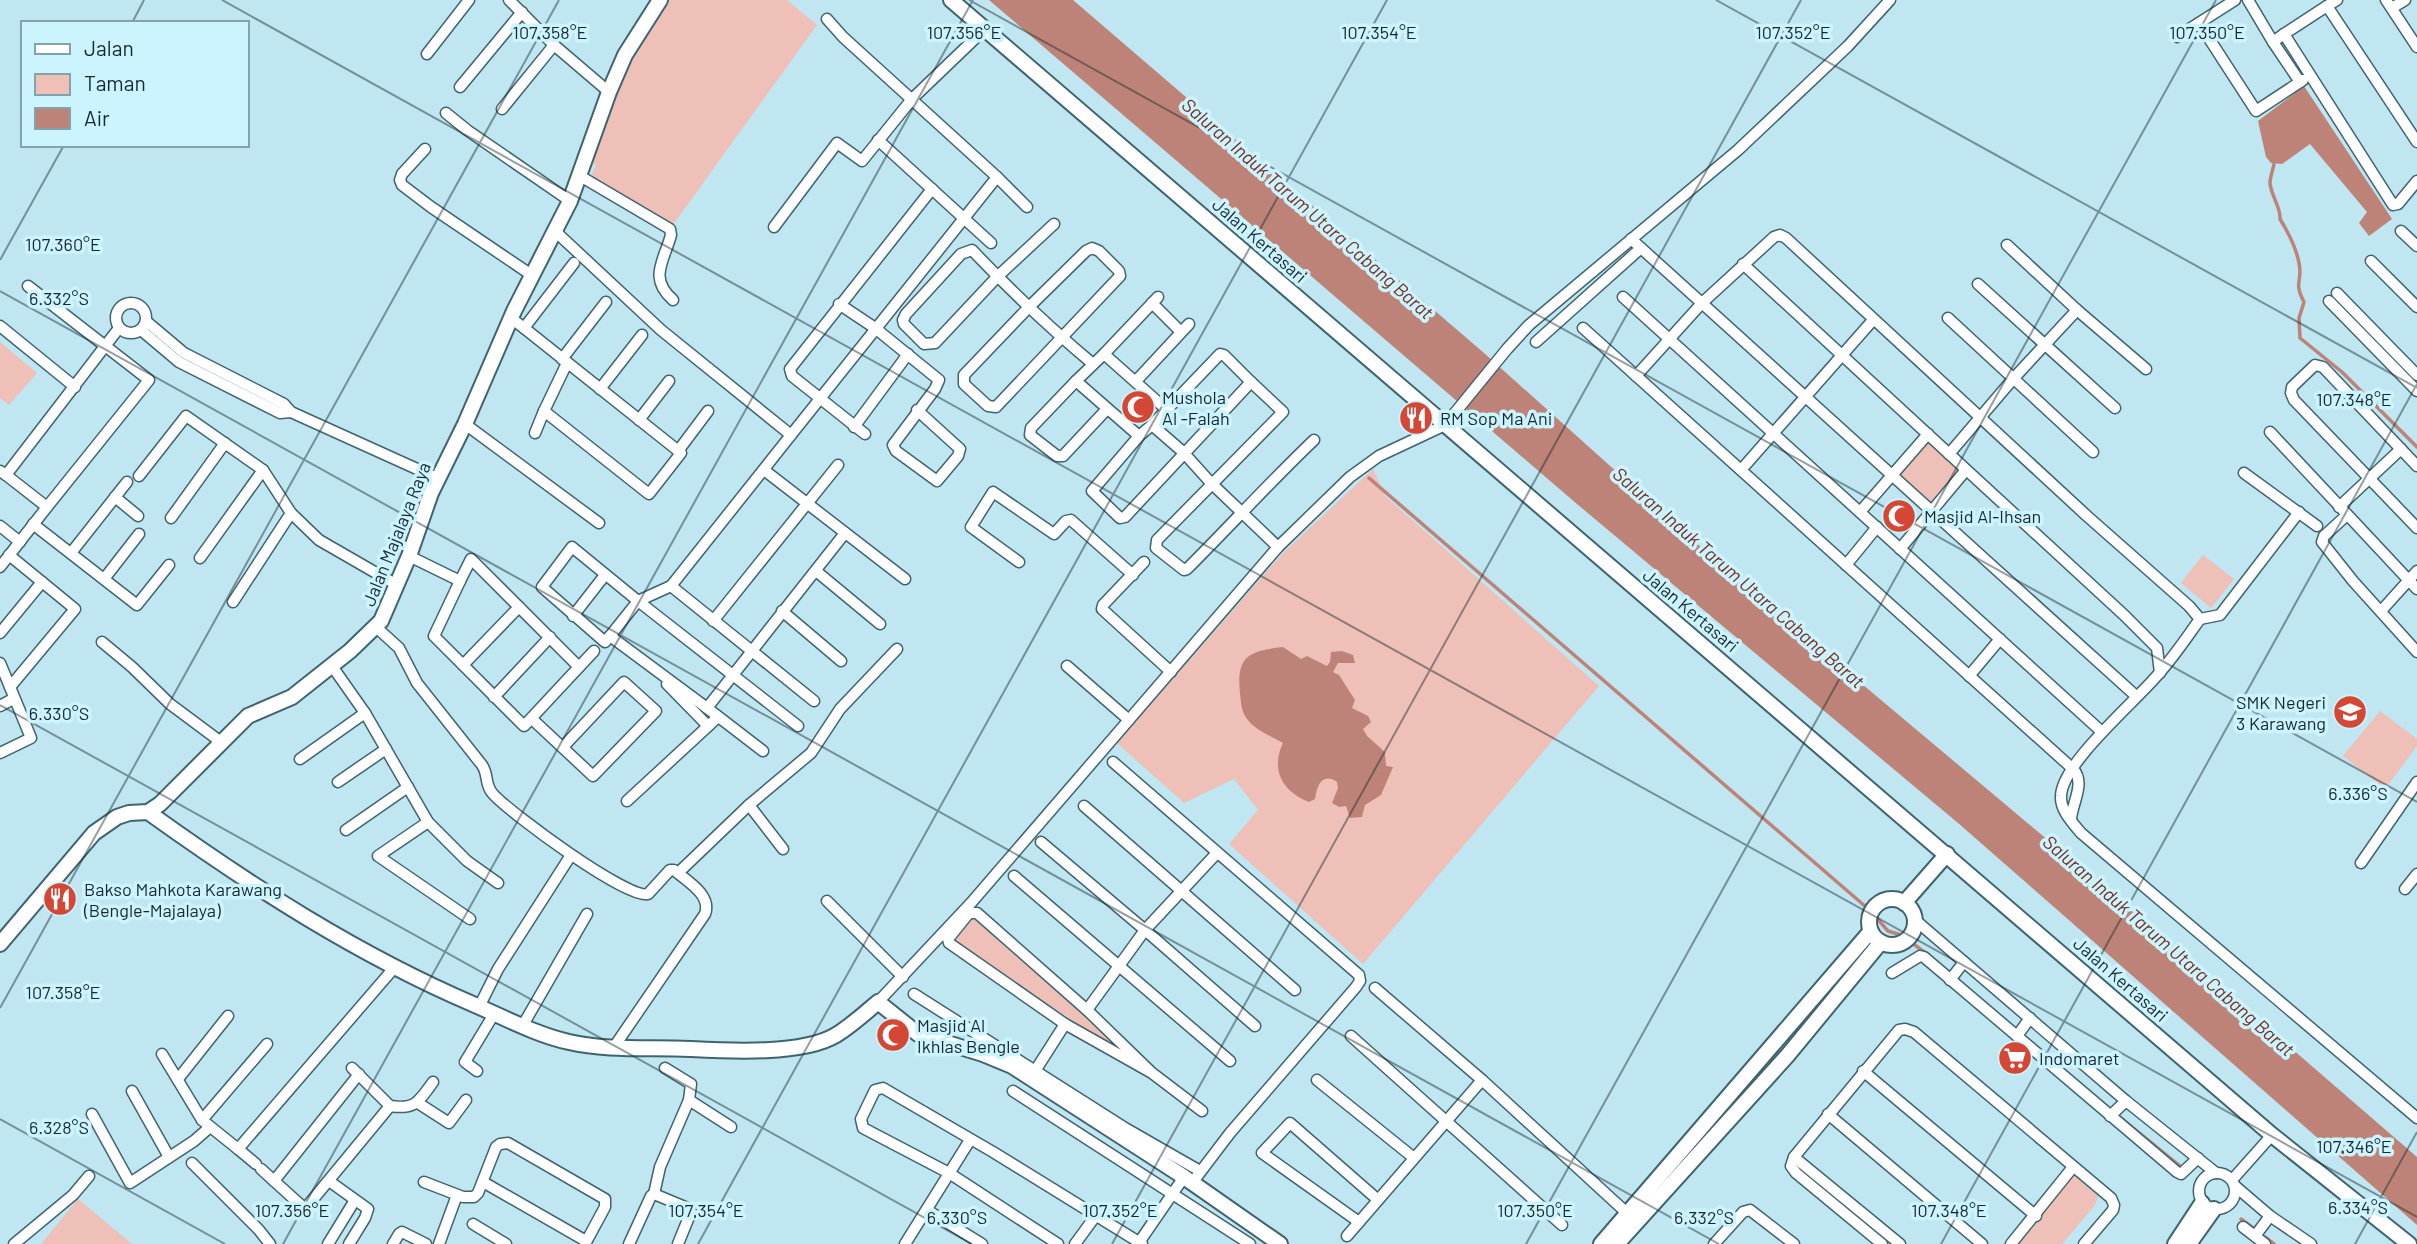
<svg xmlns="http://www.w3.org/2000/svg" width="2417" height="1244" font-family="Barlow,sans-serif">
	<rect width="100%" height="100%" fill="#bfe6f1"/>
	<g fill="#eec0b8">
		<polygon points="660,0 787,0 817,25 670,229 590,178 596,165 586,160 609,92"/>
		<polygon points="0,342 37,373 9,405 0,398"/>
		<polygon points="1928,434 1966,470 1932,511 1892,475"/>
		<polygon points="1373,469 1385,496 1599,686 1363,964 1229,844 1258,810 1234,779 1184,803 1117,743 1283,553"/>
		<polygon points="2203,555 2234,579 2211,608 2181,583"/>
		<polygon points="2380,711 2417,739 2417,746 2385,789 2343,756"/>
		<polygon points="975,915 1129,1054 1091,1033 953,941"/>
		<polygon points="2074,1175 2098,1196 2095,1205 2062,1244 2016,1244"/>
		<polygon points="78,1199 132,1244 41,1244"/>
	</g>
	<g fill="#be8378">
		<polygon points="989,0 1073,0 1484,353 1724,568 2150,926 2417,1157 2417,1225 1958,823 1577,504"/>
		<polygon points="2304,86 2392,219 2369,236 2359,223 2367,212 2310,144 2282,164 2271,163 2266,157 2258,121"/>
		<path d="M1283 647 1301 659 1307 656 1327 666 1330 662 1331 652 1342 651 1353 655 1355 663H1338L1333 672 1339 675 1355 700 1352 708 1368 716 1371 722 1363 729 1367 736 1385 752 1386 766 1393 767 1381 795 1365 805 1362 817 1350 818 1346 806 1339 807 1332 803 1338 788 1337 782C1322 772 1317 786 1315 799L1309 802C1283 792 1270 770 1283 743 1271 736 1255 730 1247 719 1241 711 1241 702 1240 693 1236 655 1250 651 1283 647Z"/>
	</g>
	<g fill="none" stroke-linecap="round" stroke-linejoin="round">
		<g stroke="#be8378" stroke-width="3.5">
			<path d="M2274 164C2273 170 2270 177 2270 183 2271 196 2281 207 2280 219 2288 232 2296 247 2299 263 2303 281 2293 282 2304 302L2299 318 2300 338 2342 372 2417 447"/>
			<polyline points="1369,478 1866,907"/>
			<polyline points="1875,916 1888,931 1901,935"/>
			<polyline points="1912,943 1927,954"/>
			<polyline points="2121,1118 2180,1166"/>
			<polyline points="2241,1219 2253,1228"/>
			<polyline points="2265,1237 2274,1244"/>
		</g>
		<g stroke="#40646d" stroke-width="13">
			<g id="street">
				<polyline points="509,0 554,45"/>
				<polyline points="2248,0 2273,42 2284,34 2393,205 2398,204 2417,181"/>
				<polyline points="2337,0 2327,6 2417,142"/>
				<polyline points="2386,0 2417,47"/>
				<polyline points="2392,8 2405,0"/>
				<polyline points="2199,23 2256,111 2300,82"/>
				<polyline points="2284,34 2327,6"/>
				<polyline points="2177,37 2235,0"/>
				<polyline points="2273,42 2300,82 2303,80"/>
				<polyline points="427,54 469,0"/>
				<polyline points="460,87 522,12"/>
				<polyline points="502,109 554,45 609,92"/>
				<polyline points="446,113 467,130 570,201"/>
				<polyline points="878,140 991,243"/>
				<polyline points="425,149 402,174 400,180 402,185 431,207 533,276"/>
				<path d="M580 176 670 229 671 235C664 261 648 278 673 300"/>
				<polyline points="997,177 1027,207"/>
				<path d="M1054 224 997 277 935 343 924 344 904 324 903 320 906 314 961 254 972 250C1010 290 1050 328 1093 364"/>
				<polyline points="774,227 837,143 862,161 912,99 985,29"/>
				<polyline points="2401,231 2417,246"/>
				<polyline points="556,232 661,330 791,435 997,177 843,37 827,19"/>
				<polyline points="1631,239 2136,696"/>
				<polyline points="2007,245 2077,310 2146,369"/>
				<polygon points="1092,248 1099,251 1119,271 1120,276 996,407 988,406 964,384 964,375 1029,307 1086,251"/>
				<polyline points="2371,261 2417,307"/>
				<polyline points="1743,264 2124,615 2157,648 2160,673"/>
				<polyline points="1978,284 2115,408"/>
				<polyline points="28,286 149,380 47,507"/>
				<polyline points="2337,293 2417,375"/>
				<polyline points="1623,297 2102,732"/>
				<polyline points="2329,301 2417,391"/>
				<circle cx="131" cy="318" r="15"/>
				<polyline points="1152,303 1181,332"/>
				<polyline points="839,304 875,328 939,380 935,389 893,445 896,451 937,481 958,456 960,449 917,410"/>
				<polyline points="511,318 524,328 681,453 649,494 544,411 567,363"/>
				<polyline points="1948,318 2093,452"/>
				<polyline points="146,321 184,353 284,404 291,412 437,478"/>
				<polyline points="0,326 75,387"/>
				<polyline points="524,328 574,263"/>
				<path d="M1583 328 2073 769C2086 783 2072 803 2071 819"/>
				<polyline points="141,330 179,362 280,413 291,412"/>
				<polyline points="1536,342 1641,248"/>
				<polyline points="1104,354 1158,297"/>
				<polyline points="562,359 606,302"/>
				<path d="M1636 376 1702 303 1774 237 1780 235 1786 238 2087 516 2189 606 2200 619C2187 637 2175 655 2161 671 2139 699 2062 762 2061 796 2060 810 2072 822 2081 833L2417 1118"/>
				<polyline points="1076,381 1031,428 1030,435 1057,456 1063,456 1107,409"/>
				<polyline points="1136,381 1189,324"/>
				<polyline points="1251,382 1224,355 1220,354 1152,425 1183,452 1211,483 1278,547"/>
				<polyline points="600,389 642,335"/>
				<polyline points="639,420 669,381"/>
				<polyline points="465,424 599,523"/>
				<path d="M1152 425 1139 436 1092 491 1120 518 1125 517 1251 382 1283 412 1157 540 1156 548 1184 570 1187 569C1230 526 1271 481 1314 440"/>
				<polyline points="854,427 908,354"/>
				<polyline points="2270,432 2417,589"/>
				<polyline points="535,433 544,411"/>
				<polyline points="865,434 792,376 790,369 932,189"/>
				<polyline points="1139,436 1076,381 1104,354 1167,410"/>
				<polyline points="678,451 708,411"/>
				<polyline points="1949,454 2013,379 2077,310"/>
				<polyline points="2417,466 2323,367 2315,365 2292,387 2291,393 2294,400 2417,528"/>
				<polyline points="764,470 905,579"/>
				<polyline points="1741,470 1873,320"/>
				<polyline points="0,471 6,475 119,328"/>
				<polyline points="2244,473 2317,526"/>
				<polyline points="139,476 186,416 263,470 291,513 319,540 397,585"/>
				<polyline points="115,497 138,516"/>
				<polyline points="2339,507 2401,449"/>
				<polyline points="1860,512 1928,434"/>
				<polyline points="2347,515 2324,536 2322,542 2353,581 2417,652"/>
				<polyline points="171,518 225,443"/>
				<polyline points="33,524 137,605 169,565"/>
				<polyline points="0,526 20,542"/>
				<polyline points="1900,549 1966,470"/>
				<polyline points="71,553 127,482"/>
				<polyline points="409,556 460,581 471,559 579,667 594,651"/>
				<polyline points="200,558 263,470"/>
				<polyline points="1019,562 971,527 993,492 1054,534 1066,521 1071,520 1133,575"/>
				<polyline points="1144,562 1103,605 1102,609 1171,672"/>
				<polyline points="1846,565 1877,527"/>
				<polyline points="0,567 47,507 6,475"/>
				<polyline points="816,571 880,624"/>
				<polyline points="104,579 139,534"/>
				<polyline points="460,581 434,636 524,726 579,667"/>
				<polyline points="671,586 814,701"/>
				<polyline points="233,602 291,513"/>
				<polyline points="782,611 841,661"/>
				<polyline points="2381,611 2417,571"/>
				<polyline points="573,616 605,575"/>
				<polyline points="2200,619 2220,615 2299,512"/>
				<polyline points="713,621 838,465"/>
				<path d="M376 627 399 648 417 683 482 765C489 775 484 784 493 794 510 813 628 900 648 894L670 870H674C687 881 712 895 705 914L614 1047"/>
				<polyline points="0,633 42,582"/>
				<polyline points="610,636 605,642 542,587 572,547 638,601 798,726"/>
				<polyline points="102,642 132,667 170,704 221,742"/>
				<polyline points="0,663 10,687 75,609 9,555"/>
				<polyline points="463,665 519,607"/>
				<polyline points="332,666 365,713 428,822 467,861 498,883"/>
				<polyline points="1067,666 1129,720"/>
				<polyline points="1969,676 2000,639"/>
				<polyline points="667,684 708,726"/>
				<polyline points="494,697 550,637"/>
				<polyline points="0,706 13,699"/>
				<polyline points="707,708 610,636 638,601 671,586 791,435"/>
				<polyline points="532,719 593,776 656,711 624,682 563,747"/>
				<polyline points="763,751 707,708 845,533"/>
				<polyline points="0,753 31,738 10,687"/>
				<polyline points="300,759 365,713"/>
				<polyline points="1113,762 1359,975 1360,981 1356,987 1230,1133 1192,1183"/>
				<polyline points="338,782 386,749"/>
				<polyline points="627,801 718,717"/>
				<polyline points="749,805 783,849"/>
				<polyline points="1084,806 1295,990"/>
				<polyline points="428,822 378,856 470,919"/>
				<polyline points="346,830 408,787"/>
				<polyline points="1041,842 1145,930 1255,1026"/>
				<polyline points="2361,863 2417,782"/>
				<polyline points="678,873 749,805 811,753 840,709 897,649"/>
				<polyline points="1014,876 1230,1061"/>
				<polyline points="2405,889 2417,874"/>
				<polyline points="827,901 903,977"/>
				<polyline points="1914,919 2126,1101 2216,1173"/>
				<polyline points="1892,973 1920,956 1924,957 2177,1172 2181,1174 2198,1158"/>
				<polyline points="1950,980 1964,962"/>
				<polyline points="1375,988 1482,1080"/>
				<polyline points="914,994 1125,1128 1200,1171"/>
				<polyline points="878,1002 971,903 1278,547 1350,477 1379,456 1445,425 1507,349 1529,325 1738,150 1848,46 1890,0"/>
				<polyline points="479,1007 498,969 571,855"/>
				<polyline points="1087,1010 1145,930 1216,854"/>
				<polyline points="523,1025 587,914"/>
				<polyline points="1351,1036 1562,1225"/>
				<polyline points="2017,1036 2030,1018"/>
				<polyline points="267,1044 202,1120 238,1149 394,968"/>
				<polyline points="162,1054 202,1120"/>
				<path d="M352 1068 390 1106C416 1110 419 1101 433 1082"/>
				<polyline points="665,1068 691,1084 689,1100 731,1127"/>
				<polyline points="477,1071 465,1062 494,1014"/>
				<polyline points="1035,1071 1065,1024"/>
				<polyline points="1863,1071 2036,1216"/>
				<polyline points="1152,1073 1065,1024 949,943 948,939 969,913 977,913 1087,1010 1152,1073 1202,1111"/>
				<polyline points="178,1079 228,1016"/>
				<polyline points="1317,1080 1414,1158"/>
				<polyline points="132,1091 169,1157"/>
				<polyline points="1013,1091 1250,1244"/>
				<polyline points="418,1103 449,1123 466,1100"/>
				<polyline points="92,1114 130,1183 194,1141 210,1127"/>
				<polyline points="1828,1114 1982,1244"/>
				<polyline points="2110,1116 2126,1101"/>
				<polyline points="238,1149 256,1164"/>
				<polyline points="1794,1157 1900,1244"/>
				<polyline points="192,1163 259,1230 270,1244"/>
				<polyline points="261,1169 305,1209 390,1106"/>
				<circle cx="2217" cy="1191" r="18"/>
				<polyline points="2232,1180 2272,1135"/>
				<polyline points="274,1181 359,1074"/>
				<polyline points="329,1181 368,1209 365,1218 349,1244"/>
				<polyline points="424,1182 463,1197 474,1197 478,1193 496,1147 500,1144 508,1143 605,1199 605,1207 585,1244"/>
				<polyline points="483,1182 586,1241"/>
				<polyline points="2235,1186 2270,1216 2311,1244"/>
				<polyline points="654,1194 660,1167 689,1100"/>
				<polyline points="927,1210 982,1244"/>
				<polyline points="1359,1222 1262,1153 1290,1123 1377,1199"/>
				<polyline points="473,1224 506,1244"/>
				<polyline points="2243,1227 2265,1244"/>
				<polyline points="1347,1236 1482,1080 1628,1214"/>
				<polyline points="2255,1236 2270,1216"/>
				<polyline points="14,1244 73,1195 89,1176"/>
				<polyline points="328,1244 355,1200"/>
				<polyline points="393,1244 399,1234 402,1232 426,1244"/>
				<polyline points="439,1244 457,1195"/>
				<polyline points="629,1244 651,1196 654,1194 690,1209 691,1212 678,1244"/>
				<polyline points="905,1244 970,1140"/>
				<polyline points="1058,1244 949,1173 863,1128 861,1119 875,1090 883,1088 993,1152 1142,1244"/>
				<polyline points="1075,1244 1097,1214"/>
				<polyline points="1138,1244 1184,1177"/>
				<polyline points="1714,1244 1743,1212 1750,1210 1794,1244"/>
				<polyline points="1882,1244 1796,1173 1791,1166 1794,1157 1899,1030 1905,1029 1914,1032 2111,1198 2114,1205 2113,1210 2084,1244"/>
				<polyline points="2011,1244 2073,1167"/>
			</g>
		</g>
		<g stroke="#40646d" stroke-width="18">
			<g id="secondary">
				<polyline points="951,0 2272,1135 2409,1244"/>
				<path d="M148 812C251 886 358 955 475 1005 505 1018 537 1035 569 1042 608 1051 651 1047 690 1049 729 1051 803 1055 836 1035 851 1026 865 1013 878 1002L918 1034 983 1054 1012 1066 1184 1177 1280 1244"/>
				<circle cx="1892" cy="922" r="23"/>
				<polyline points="1904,903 1947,854"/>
				<polyline points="0,944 94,833 117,817 129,813 148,812 160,804 248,716 292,697 350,651 381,621 409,556 431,493 465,424 514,311 570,201 609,92 625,55 660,0"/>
				<polyline points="1601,1244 1870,932"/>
				<polyline points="1617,1244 1787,1056 1881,942"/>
				<polyline points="2175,1244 2202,1203"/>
				<polyline points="2189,1244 2214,1209"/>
			</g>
		</g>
		<use href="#street" stroke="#fff" stroke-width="10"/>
		<use href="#secondary" stroke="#fff" stroke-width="14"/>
	</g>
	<path fill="none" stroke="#19282c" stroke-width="2" stroke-opacity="0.45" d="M222 0 2417 1217M969 0 2417 802M1716 0 2417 388M132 23 144 0M0 260 64 145M0 291 1719 1244M0 705 972 1244M0 1008 559 0M0 1119 225 1244M283 1244 973 0M698 1244 1387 0M1112 1244 1801 0M1526 1244 2216 0M1941 1244 2417 384M2355 1244 2417 1132"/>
	<defs>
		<g id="mosque-disc" transform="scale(1.75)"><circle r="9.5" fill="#d44734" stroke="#ccf4ff"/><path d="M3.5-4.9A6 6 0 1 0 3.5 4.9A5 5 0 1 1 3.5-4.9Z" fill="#fff"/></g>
		<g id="restaurant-disc" transform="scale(1.75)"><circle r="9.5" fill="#d44734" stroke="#ccf4ff"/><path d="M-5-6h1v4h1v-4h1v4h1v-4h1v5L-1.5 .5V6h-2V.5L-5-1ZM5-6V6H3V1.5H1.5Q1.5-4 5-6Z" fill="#fff"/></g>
		<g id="school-disc" transform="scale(1.75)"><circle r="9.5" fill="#d44734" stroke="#ccf4ff"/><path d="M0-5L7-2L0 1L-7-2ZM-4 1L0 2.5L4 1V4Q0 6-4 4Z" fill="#fff"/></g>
		<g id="supermarket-disc" transform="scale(1.75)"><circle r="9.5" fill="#d44734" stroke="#ccf4ff"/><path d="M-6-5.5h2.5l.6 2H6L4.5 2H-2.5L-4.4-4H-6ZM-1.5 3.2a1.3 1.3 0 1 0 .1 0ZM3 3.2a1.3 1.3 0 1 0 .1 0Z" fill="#fff"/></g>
	</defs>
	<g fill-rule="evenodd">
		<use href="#mosque-disc" x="1138" y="407"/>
		<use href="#restaurant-disc" x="1416" y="418"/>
		<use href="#mosque-disc" x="1899" y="516"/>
		<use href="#school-disc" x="2350" y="712"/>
		<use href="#restaurant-disc" x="60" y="899"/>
		<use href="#mosque-disc" x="893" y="1035"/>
		<use href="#supermarket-disc" x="2015" y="1058"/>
	</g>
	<g text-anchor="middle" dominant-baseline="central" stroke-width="7" stroke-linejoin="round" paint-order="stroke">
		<g font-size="18" fill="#19282c" stroke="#ccf4ff">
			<text transform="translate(1260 240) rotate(41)">Jalan Kertasari</text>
			<text transform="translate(396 534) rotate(-68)">Jalan Majalaya Raya</text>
			<text transform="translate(1691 610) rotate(40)">Jalan Kertasari</text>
			<text transform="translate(2121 979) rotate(41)">Jalan Kertasari</text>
		</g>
		<g font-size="18" fill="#19282c" stroke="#ccf4ff" text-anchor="start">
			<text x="1162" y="397">Mushola<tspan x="1162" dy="21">Al -Falah</tspan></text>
			<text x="1440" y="418">RM Sop Ma Ani</text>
			<text x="1924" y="516">Masjid Al-Ihsan</text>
			<text x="2326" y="702" text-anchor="end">SMK Negeri<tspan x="2326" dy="21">3 Karawang</tspan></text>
			<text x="84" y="889">Bakso Mahkota Karawang<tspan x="84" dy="21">(Bengle-Majalaya)</tspan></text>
			<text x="917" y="1025">Masjid Al<tspan x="917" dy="21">Ikhlas Bengle</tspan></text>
			<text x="2039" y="1058">Indomaret</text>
		</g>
		<g font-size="19" font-style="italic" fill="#782f24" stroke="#ccf4ff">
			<text transform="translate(1308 208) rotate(41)">Saluran Induk Tarum Utara Cabang Barat</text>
			<text transform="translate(1739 577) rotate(41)">Saluran Induk Tarum Utara Cabang Barat</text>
			<text transform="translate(2169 945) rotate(41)">Saluran Induk Tarum Utara Cabang Barat</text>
		</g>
	</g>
	<g font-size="18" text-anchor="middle" fill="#19282c" stroke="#ccf4ff" stroke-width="7" stroke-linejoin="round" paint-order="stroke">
		<text x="550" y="39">107.358°E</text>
		<text x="964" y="39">107.356°E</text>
		<text x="1379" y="39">107.354°E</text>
		<text x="1793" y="39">107.352°E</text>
		<text x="2207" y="39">107.350°E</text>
		<text x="63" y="251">107.360°E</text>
		<text x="59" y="305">6.332°S</text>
		<text x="2354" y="406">107.348°E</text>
		<text x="59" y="720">6.330°S</text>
		<text x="2358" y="800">6.336°S</text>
		<text x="63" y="999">107.358°E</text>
		<text x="59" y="1134">6.328°S</text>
		<text x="2354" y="1153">107.346°E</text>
		<text x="2358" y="1214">6.334°S</text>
		<text x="292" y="1217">107.356°E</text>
		<text x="706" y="1217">107.354°E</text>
		<text x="1120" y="1217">107.352°E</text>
		<text x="1535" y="1217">107.350°E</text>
		<text x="1949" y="1217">107.348°E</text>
		<text x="957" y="1224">6.330°S</text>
		<text x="1704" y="1224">6.332°S</text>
	</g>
	<rect x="21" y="21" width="228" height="126" fill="#ccf4ff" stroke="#84a2ab" stroke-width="2"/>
	<rect x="35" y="44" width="35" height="10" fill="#ffffff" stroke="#84a2ab" stroke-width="2"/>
	<text x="84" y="56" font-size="21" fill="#19282c">Jalan</text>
	<rect x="35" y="74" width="35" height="21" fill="#eec0b8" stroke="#84a2ab" stroke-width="2"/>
	<text x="84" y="91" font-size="21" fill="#19282c">Taman</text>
	<rect x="35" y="108" width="35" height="21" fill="#be8378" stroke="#84a2ab" stroke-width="2"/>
	<text x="84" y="126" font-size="21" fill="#19282c">Air</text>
</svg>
